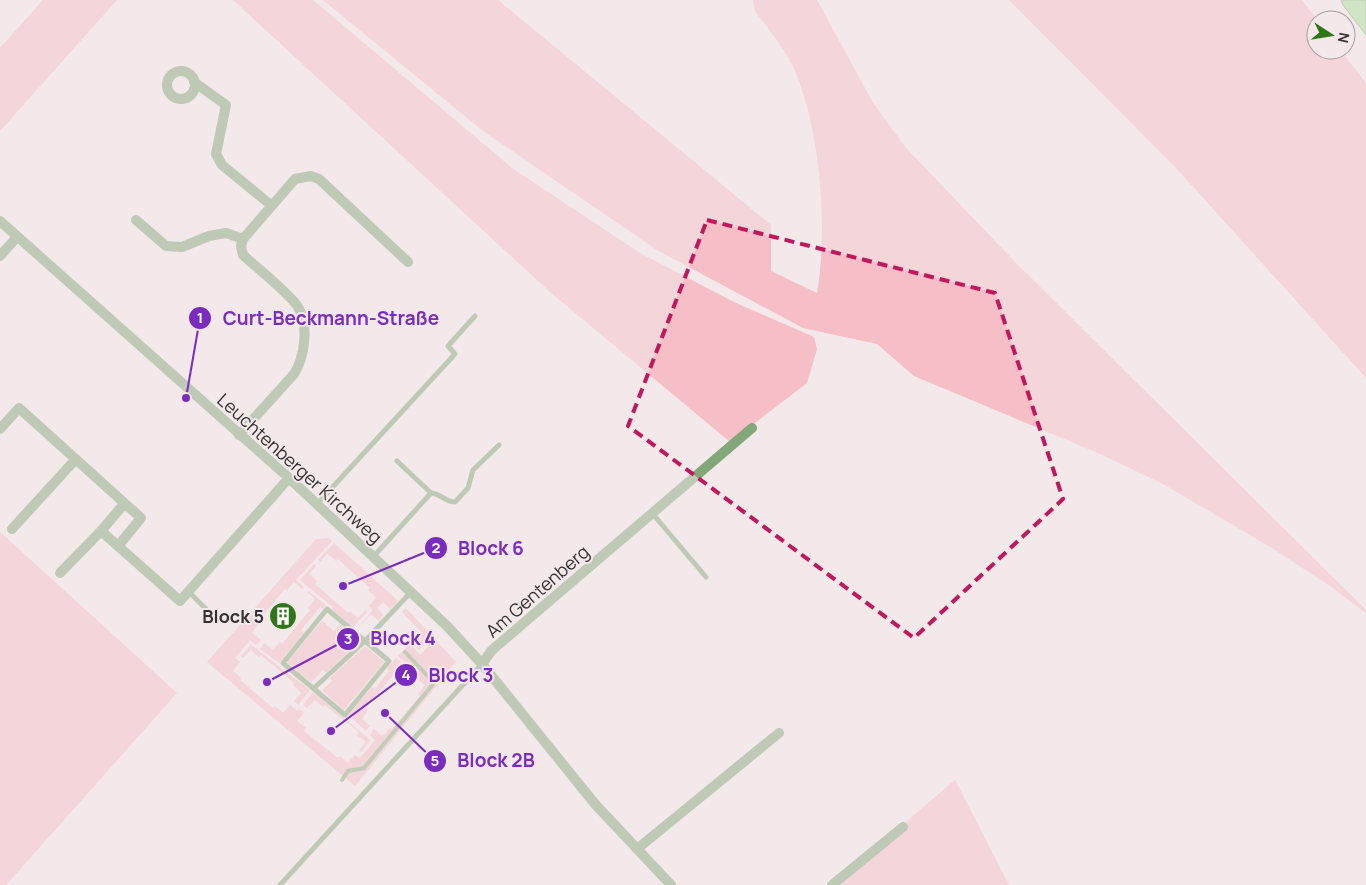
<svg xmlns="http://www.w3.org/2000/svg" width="1366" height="885" font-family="Manrope,sans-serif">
	<rect width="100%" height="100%" fill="#f3e8ea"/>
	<g fill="#f6bec7">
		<polygon points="43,0 117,0 0,131 0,48"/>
		<polygon points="233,0 313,0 512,168 640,253 734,302 814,337 817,349 807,383 730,442 550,292"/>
		<path d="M323 0H498L771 225V271L817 293C828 228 821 133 795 71 786 50 769 30 755 11L753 0H817L873 103 906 148 1017 264 1366 610V613L1330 586 1272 548 1163 484 1098 453 914 376 877 344 803 328 657 250 483 131Z"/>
		<polygon points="1009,0 1302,0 1317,20 1316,50 1340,50 1366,83 1366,378 1177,169"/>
		<polygon points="0,532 177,693 6,885 0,885"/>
		<polygon points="329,538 332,541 296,580 304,587 302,589 294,582 287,590 285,589 257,622 258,624 252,633 261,640 256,645 250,640 235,658 240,662 233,671 241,678 240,680 273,708 275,706 283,713 290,705 297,711 299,709 304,713 297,721 306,728 304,731 338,758 340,756 348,763 355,755 360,758 375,740 370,735 374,729 382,736 390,728 392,729 420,696 418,694 425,685 416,678 419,674 398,656 410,644 420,655 430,645 427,642 419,650 412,641 421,632 402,612 406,608 456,662 355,786 207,662 316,539"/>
		<polygon points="334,543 398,601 390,609 383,602 377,608 383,615 379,621 371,614 356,630 373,610 369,606 376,598 368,590 370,588 338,559 336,561 327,553 320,562 318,560"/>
		<polygon points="314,564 316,566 309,574 317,581 315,584 348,613 350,611 358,618 366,610 367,612 353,627 332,609 333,607 300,580"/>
		<polygon points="308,591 326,605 323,609 320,607 301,630 304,633 279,663 260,649 264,643 273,650 280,642 282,644 310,610 308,608 315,599 307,592"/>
		<polygon points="322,621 334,631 340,624 360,641 326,673 323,670 311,682 287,662"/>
		<polygon points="251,645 310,690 298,705 294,701 301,693 293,685 294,683 261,655 259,657 251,650 243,658 241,656"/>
		<polygon points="365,646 384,662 344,710 322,690 332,681 330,678"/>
		<polygon points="396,658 413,673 404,668 397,676 394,674 366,708 368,710 362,719 370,726 366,731 348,715 372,687 375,689 389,671 387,668"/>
		<polygon points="313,692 370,740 361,752 359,750 366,742 357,735 359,732 325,705 323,707 315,700 307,708 303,705"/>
		<polygon points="955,780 1009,885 832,885"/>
	</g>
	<polygon fill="#a7e298" stroke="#85ad79" points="1341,0 1366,0 1366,35 1343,5"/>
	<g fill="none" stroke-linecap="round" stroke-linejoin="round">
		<polyline stroke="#85ad79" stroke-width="4" points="342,780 348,771 364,768 434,683 405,652"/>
		<g stroke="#82a778" stroke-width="5">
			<path d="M431 493C441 494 446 502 455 502L468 488 473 470 499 445"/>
			<polyline points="317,504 455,354 448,346 475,316"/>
			<polyline points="652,513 706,577"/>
			<polyline points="374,556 431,493 397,461"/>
			<polyline points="189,592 212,615"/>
			<polygon points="327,609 389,661 345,715 283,663"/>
			<polyline points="314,688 365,641 411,592"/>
			<polyline points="280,885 482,664"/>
		</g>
		<g stroke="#82a778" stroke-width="10">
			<circle cx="181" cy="85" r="14"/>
			<polyline points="194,82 226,105 216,154 222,165 271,205"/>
			<polyline points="136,220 166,246 182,247 209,236 226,233 243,239"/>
			<polyline points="0,221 289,478 447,626 482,664 595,804 671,885"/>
			<polyline points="0,256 17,237"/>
			<polyline points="0,429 19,408 141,518 118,546 180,601 289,478"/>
			<path d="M239 435 294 374C305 356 309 326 298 307 290 294 256 267 243 255L241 246 243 239 295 179 311 176 319 179 408 262"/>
			<polyline points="12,529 75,460"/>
			<polyline points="118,546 101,531 124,504"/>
			<polyline points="60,573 101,531"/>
			<polyline points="482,664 492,650 752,428"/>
			<polyline points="637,849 779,733"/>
			<polyline points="832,885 903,827"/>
		</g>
	</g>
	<path d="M0 0H1366V885H0ZM707 220 995 293 1063 499 914 638 628 426Z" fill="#f3e8ea" fill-opacity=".55" fill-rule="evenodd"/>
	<path fill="none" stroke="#c2185b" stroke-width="4" stroke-dasharray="10 6" stroke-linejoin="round" d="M707 220 995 293 1063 499 914 638 628 426Z"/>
	<defs>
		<g id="building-disc" transform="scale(1.4375)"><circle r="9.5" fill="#307618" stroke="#f3e8ea"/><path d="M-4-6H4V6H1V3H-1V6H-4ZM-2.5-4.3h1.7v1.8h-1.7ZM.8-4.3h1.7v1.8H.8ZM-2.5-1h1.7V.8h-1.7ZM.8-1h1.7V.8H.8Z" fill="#fff"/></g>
	</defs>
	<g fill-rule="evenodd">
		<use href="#building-disc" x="283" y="616"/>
	</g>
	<g text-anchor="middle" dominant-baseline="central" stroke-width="4" stroke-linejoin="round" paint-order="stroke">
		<g font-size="18" fill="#353132" stroke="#f3e8ea">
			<text transform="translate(300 468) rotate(42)">Leuchtenberger Kirchweg</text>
			<text transform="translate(537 591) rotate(-41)">Am Gentenberg</text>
		</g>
		<g font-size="18" font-weight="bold" fill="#353132" stroke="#f3e8ea" text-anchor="end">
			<text x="264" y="616">Block 5</text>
		</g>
	</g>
	<path fill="none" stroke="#7b2cbf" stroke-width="2" d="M186 398L200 318M343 586L436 548M267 682L348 639M331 731L406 675M385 713L435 761"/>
	<g fill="#7b2cbf" stroke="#f3e8ea" stroke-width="2">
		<circle cx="186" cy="398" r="5"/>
		<circle cx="343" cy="586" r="5"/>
		<circle cx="267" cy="682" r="5"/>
		<circle cx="331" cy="731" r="5"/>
		<circle cx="385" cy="713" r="5"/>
		<circle cx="200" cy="318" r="12"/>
		<circle cx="436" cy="548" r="12"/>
		<circle cx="348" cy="639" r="12"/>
		<circle cx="406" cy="675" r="12"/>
		<circle cx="435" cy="761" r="12"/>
	</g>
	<g font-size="15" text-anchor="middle" font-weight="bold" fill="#fff">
		<text x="200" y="323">1</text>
		<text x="436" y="553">2</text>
		<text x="348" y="644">3</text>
		<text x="406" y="680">4</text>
		<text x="435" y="766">5</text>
	</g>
	<g font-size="19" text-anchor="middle" font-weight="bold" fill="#7b2cbf" stroke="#f3e8ea" stroke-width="4" stroke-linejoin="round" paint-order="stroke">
		<text x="331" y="325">Curt-Beckmann-Straße</text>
		<text x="491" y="555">Block 6</text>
		<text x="403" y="645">Block 4</text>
		<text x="461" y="682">Block 3</text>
		<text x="496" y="767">Block 2B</text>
	</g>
	<g transform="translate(1331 35) rotate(102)"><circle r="24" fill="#f3e8ea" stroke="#a79fa0"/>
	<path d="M0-4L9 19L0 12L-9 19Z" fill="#307618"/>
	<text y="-8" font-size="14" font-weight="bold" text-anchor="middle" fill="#353132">N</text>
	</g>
</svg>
